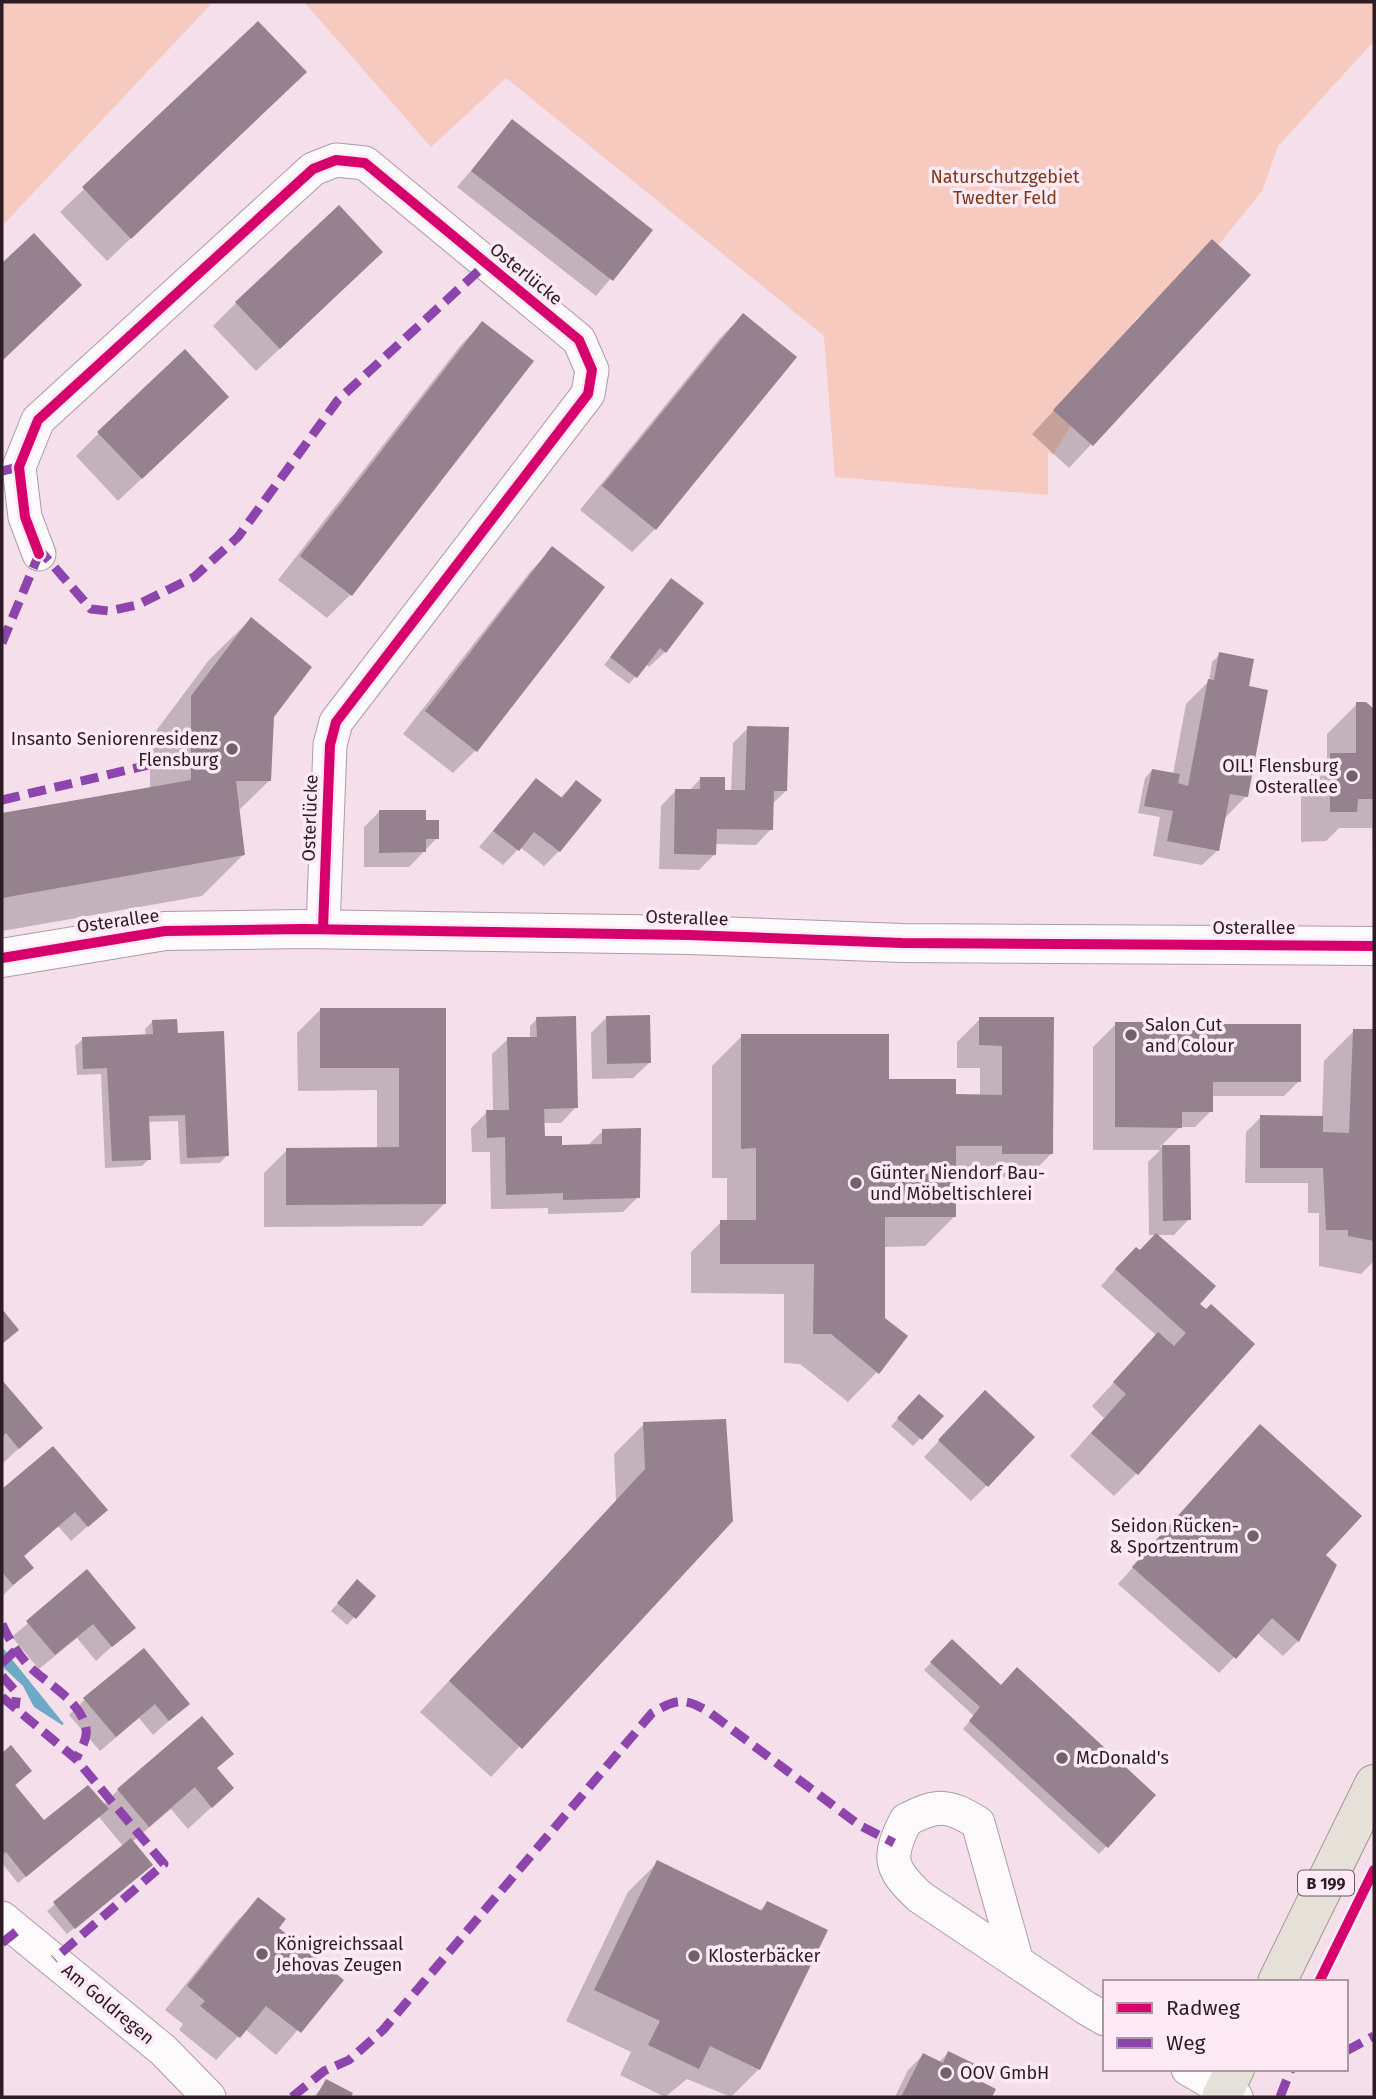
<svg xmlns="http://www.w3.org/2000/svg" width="1376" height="2099" font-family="'Fira Sans',sans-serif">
	<rect width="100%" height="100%" fill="#f4dfea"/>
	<g fill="#f7cac0">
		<polygon points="2,2 213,2 2,226"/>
		<polygon points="304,2 1374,2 1374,41 1278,146 1262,191 1182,290 1137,317 1053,455 1048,452 1048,495 835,477 824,336 506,78 431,147"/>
	</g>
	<polygon fill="#6eaac5" points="2,1647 64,1724 62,1725 34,1707 23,1686 2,1666"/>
	<g fill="#0003">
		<polygon points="258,23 282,95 107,261 60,212"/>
		<polygon points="512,122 651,231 596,296 457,187"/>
		<polygon points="1212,241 1249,275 1069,468 1032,434"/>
		<polygon points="358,275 256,371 213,326 236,303"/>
		<polygon points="743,315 795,357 655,529 632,552 580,510 720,338"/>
		<polygon points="482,323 532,361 350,595 327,618 278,580 460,346"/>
		<polygon points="204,419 118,501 76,456 99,433"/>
		<polygon points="552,549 476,750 453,773 403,734 530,572"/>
		<polygon points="671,581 665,652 649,667 646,664 629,684 604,665"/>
		<polygon points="251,619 272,716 270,780 238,811 244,854 202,896 2,931 2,815 150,789 150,739 209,660"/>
		<polygon points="1220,654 1247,688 1246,796 1224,819 1218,850 1202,865 1153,856 1160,817 1138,813 1145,778 1152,770 1173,774 1186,704 1209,681 1212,662"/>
		<polygon points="1357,704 1365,704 1374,712 1374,894 1372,828 1339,828 1326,841 1301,842 1301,785 1327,758 1327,734"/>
		<polygon points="748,728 786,791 772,804 771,829 756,845 715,844 715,854 699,870 659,869 661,806 676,790 689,791 701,778 723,792 731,792 733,743"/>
		<polygon points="536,780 560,798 576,782 559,851 544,866 520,847 503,865 479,847"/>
		<polygon points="379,812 425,822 437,838 409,867 364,867 364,827"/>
		<polygon points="320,1010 444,1010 445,1203 422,1226 264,1227 264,1173 287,1150 377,1149 377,1090 298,1091 297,1033"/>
		<polygon points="607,1017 649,1063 633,1078 592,1079 591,1033"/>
		<polygon points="537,1019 576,1107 561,1123 543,1123 543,1138 560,1147 587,1146 603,1131 638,1197 623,1212 548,1214 548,1208 491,1209 490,1152 472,1152 471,1128 487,1112 493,1112 492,1054 508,1039 530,1038 530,1026"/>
		<polygon points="980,1019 1052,1019 1051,1154 1028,1177 980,1177 980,1166 970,1175 955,1175 955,1216 925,1246 883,1247 877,1372 848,1402 800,1364 784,1363 784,1294 691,1293 691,1252 721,1222 727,1222 727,1178 712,1178 712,1066 742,1036 887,1081 954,1096 980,1096 980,1068 957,1068 957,1042"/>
		<polygon points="153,1021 176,1035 227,1155 220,1163 180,1164 178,1121 147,1122 149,1159 142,1166 105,1168 101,1074 77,1075 75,1046 83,1039 146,1036 145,1029"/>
		<polygon points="1116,1024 1180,1034 1200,1032 1205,1026 1299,1081 1284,1096 1211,1096 1211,1111 1195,1127 1180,1127 1160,1147 1189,1146 1189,1219 1174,1235 1149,1235 1148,1162 1160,1150 1093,1150 1093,1047"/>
		<polygon points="1374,1030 1374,1261 1361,1274 1319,1266 1319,1213 1308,1213 1308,1183 1245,1183 1246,1132 1261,1117 1322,1117 1324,1061 1354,1031"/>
		<polygon points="1120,1264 1198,1304 1137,1473 1114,1496 1070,1456 1104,1418 1092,1406 1157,1336 1101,1286"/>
		<polygon points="2,1382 41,1428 3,1463 2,1462"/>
		<polygon points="919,1396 941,1416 913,1446 891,1426"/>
		<polygon points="970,1408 987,1485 971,1501 924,1457"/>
		<polygon points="644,1424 731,1520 491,1777 420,1712 616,1501 614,1454"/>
		<polygon points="1245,1442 1324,1556 1335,1565 1298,1641 1283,1656 1257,1633 1219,1673 1118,1584"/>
		<polygon points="53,1448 106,1510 71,1541 58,1526 23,1557 32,1568 2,1596 2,1492"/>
		<polygon points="87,1572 133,1627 96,1661 77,1638 39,1669 12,1637"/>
		<polygon points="350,1589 374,1596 347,1625 331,1611"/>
		<polygon points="952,1641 1001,1687 1154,1795 1099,1854 963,1729 974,1716 924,1670"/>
		<polygon points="84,1700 188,1704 153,1735 139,1718 100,1751 69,1715"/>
		<polygon points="11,1748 30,1771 14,1787 44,1823 103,1805 118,1790 231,1754 216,1769 232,1788 188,1829 171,1809 132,1842 143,1872 67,1934 47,1911 123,1846 99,1817 18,1883 2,1863 2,1755"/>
		<polygon points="658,1862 759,1911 767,1903 759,2069 731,2097 687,2079 665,2097 620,2075 631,2052 566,2021 628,1892"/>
		<polygon points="259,1899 277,1928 341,1980 276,2055 245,2029 216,2060 179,2030 183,2024 165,2010 236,1922"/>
		<polygon points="948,2053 973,2080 994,2090 990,2097 895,2097 908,2070 923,2055 939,2062"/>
		<polygon points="326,2081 350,2094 348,2097 314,2097"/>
	</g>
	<g fill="#96828e">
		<polygon points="258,21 307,72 131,239 82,187"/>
		<polygon points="512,119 653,230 613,281 471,171"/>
		<polygon points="339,205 383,252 280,349 235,302"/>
		<polygon points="34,233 82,285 2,361 2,263"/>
		<polygon points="1212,239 1251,275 1093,446 1053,410"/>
		<polygon points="743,313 797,357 656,530 602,486"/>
		<polygon points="482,321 534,361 352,596 300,556"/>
		<polygon points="185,349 229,397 142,479 97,432"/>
		<polygon points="552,546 605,587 477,752 425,711"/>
		<polygon points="671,578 704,603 666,653 660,648 637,678 610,657"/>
		<polygon points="251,617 312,667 274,717 271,781 236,781 245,855 2,898 2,813 191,780 191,696"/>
		<polygon points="1219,652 1254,659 1249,686 1268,690 1248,797 1230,794 1219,851 1167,841 1173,811 1144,806 1152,769 1180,774 1178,783 1188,786 1208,679 1214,680"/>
		<polygon points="1356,702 1366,702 1374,709 1374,799 1358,799 1357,812 1330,812 1330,753 1356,753"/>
		<polygon points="747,726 789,727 787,791 774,791 773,830 717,829 716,855 674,854 675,789 700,789 700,777 725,777 725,790 745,790"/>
		<polygon points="536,778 562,798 576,780 602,800 560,852 534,832 519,851 493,831"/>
		<polygon points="379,810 426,810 426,820 439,820 439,839 426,839 426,852 379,853"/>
		<polygon points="320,1008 446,1008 446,1204 286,1205 286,1148 399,1147 399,1068 320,1068"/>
		<polygon points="650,1015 651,1063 607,1064 606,1016"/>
		<polygon points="576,1016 578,1108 544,1109 545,1136 562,1136 562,1145 602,1144 602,1129 641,1128 640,1198 563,1200 563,1193 506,1195 505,1137 487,1138 486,1110 509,1110 507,1037 537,1037 536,1017"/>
		<polygon points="979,1017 1054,1017 1053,1154 1002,1154 1002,1146 956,1146 956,1217 885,1217 885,1318 908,1336 879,1374 831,1334 813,1334 814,1264 720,1264 720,1220 756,1220 756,1148 741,1149 741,1034 889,1034 889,1079 956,1079 956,1094 1002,1095 1002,1046 979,1045"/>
		<polygon points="177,1019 178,1033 224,1031 229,1156 187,1158 185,1115 149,1116 151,1160 112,1161 107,1068 83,1069 82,1037 153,1034 152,1020"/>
		<polygon points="1115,1022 1182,1022 1182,1030 1205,1030 1205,1024 1301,1024 1301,1082 1213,1082 1213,1112 1182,1112 1182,1128 1115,1127"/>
		<polygon points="1353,1029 1374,1029 1374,1241 1348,1236 1348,1230 1326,1230 1323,1168 1260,1168 1260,1115 1323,1116 1323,1132 1349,1133"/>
		<polygon points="1162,1145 1190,1145 1191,1220 1163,1221"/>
		<polygon points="1156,1233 1216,1286 1200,1304 1206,1309 1211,1304 1255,1344 1138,1475 1091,1433 1126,1394 1113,1382 1158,1332 1174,1346 1186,1333 1115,1269 1136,1247 1140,1250"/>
		<polygon points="2,1309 19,1330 2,1344"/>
		<polygon points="2,1380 43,1428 19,1449 6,1433 2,1437"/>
		<polygon points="985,1390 1035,1437 988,1487 938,1440"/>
		<polygon points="919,1394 944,1416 922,1440 897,1418"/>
		<polygon points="726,1419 733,1521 522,1749 449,1681 645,1469 643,1422"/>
		<polygon points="1260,1424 1362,1516 1326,1555 1337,1565 1299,1642 1272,1618 1236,1659 1132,1567"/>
		<polygon points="53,1446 108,1510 88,1527 75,1512 24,1556 34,1568 13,1585 2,1572 2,1489"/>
		<polygon points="87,1569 136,1628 112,1647 93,1624 55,1655 26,1621"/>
		<polygon points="357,1579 376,1596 356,1619 337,1603"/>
		<polygon points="952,1639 1001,1685 1017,1667 1156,1795 1108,1848 969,1721 980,1707 930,1662"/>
		<polygon points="144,1648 190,1704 169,1721 155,1704 116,1737 83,1698"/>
		<polygon points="202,1716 234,1754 217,1768 234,1788 212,1808 195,1787 149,1827 117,1789"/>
		<polygon points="11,1745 32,1771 15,1785 44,1820 88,1785 109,1809 26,1877 6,1852 2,1855 2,1753"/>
		<polygon points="131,1838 153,1865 75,1929 53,1902"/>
		<polygon points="657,1860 762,1911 767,1901 828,1930 760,2070 710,2046 699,2069 648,2045 660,2021 594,1990"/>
		<polygon points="258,1897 286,1919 279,1928 344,1980 301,2033 266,2006 240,2038 200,2006 205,2001 187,1986"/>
		<polygon points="948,2051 981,2067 976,2079 996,2089 992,2097 901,2097 923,2053 943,2063"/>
		<polygon points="326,2079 353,2093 351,2097 316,2097"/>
	</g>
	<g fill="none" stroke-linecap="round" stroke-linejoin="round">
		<g stroke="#ad9ca5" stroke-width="35">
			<g id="street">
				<polyline points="39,554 25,517 19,467 38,420 313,169 336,160 365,163 579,340 592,370 588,394 336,722 330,745 323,928"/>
				<polyline points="2,1918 163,2050 209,2097"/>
				<path d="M1017 1962 978 1823C948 1804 937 1804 906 1820 887 1858 889 1868 920 1897L1086 2008 1105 2019"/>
				<polyline points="1188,2069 1236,2097"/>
			</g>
		</g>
		<g stroke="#ad9ca5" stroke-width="40">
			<polyline id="secondary" points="2,958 165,931 303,929 689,935 902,943 1374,946"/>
		</g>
		<g stroke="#a69a8d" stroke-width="40">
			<g id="primary">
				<polyline points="1277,1982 1374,1784"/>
				<polyline points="1221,2097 1235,2069"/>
			</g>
		</g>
		<use href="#street" stroke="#fdfafc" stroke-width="33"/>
		<use href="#secondary" stroke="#fdfafc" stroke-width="38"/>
		<use href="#primary" stroke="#e5e1d8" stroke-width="38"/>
		<g stroke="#8e44ad" stroke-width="9" stroke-dasharray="18 9" stroke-linecap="butt">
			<polyline points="2,471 19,467"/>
			<polyline points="37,547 91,609 109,611 137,605 194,577 238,537 338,400 486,264"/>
			<polyline points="2,643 39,554"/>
			<polyline points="2,800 157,763"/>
			<path d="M2 1624C8 1638 18 1654 28 1665 45 1683 82 1701 86 1729 88 1739 80 1750 76 1759"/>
			<polyline points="2,1663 17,1649"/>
			<polyline points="2,1676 17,1693 15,1708"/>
			<polyline points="2,1697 76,1759 164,1864 54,1959"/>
			<polyline points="2,1943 17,1931"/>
			<polyline points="1346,2051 1374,2036"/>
			<path d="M292 2097 324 2071 349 2060 383 2030 652 1713C676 1699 684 1697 709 1712L859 1825 894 1843"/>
			<polyline points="1280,2097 1291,2069"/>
		</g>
		<g stroke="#feeaf5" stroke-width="15">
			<g id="cycleway">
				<polyline points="39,554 25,517 19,467 38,420 313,169 336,160 365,163 579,340 592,370 588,394 336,722 330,745 323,928"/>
				<polyline points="2,958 165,931 303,929 689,935 902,943 1374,946"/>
				<polyline points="1319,1982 1374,1870"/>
			</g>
		</g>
		<use href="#cycleway" stroke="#d6006c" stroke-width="10"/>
	</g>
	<g fill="#73606b" stroke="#feeaf5" stroke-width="2.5">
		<circle cx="232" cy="749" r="7"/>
		<circle cx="1352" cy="776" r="7"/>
		<circle cx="1131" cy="1035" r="7"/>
		<circle cx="856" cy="1183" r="7"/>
		<circle cx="1253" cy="1536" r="7"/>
		<circle cx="1062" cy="1758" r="7"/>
		<circle cx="262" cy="1954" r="7"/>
		<circle cx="694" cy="1956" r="7"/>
		<circle cx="946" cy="2073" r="7"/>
	</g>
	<g text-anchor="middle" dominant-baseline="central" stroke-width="7" stroke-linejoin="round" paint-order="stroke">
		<rect fill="#feeaf5" stroke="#6c5a64" stroke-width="2" x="1298" y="1870.5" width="56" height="25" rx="5"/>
		<g font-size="16" font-weight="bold" fill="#2d1c26">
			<text x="1326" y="1883">B 199</text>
		</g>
		<g font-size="18" fill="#7c3918" stroke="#feeaf5">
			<text x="1005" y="177">Naturschutzgebiet<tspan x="1005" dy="21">Twedter Feld</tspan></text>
		</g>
		<g font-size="18" fill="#2d1c26" stroke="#feeaf5">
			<text transform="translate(526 274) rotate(39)">Osterlücke</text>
			<text transform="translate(310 818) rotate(-88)">Osterlücke</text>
			<text transform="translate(687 918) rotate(2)">Osterallee</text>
			<text transform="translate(118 921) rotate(-8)">Osterallee</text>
			<text x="1254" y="928">Osterallee</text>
			<text transform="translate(108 2004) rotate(40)">Am Goldregen</text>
		</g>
		<g font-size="18" fill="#2d1c26" stroke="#feeaf5" text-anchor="start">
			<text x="218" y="739" text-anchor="end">Insanto Seniorenresidenz<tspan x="218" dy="21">Flensburg</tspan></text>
			<text x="1338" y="766" text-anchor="end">OIL! Flensburg<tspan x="1338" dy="21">Osterallee</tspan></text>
			<text x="1145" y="1025">Salon Cut<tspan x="1145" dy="21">and Colour</tspan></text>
			<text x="870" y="1173">Günter Niendorf Bau-<tspan x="870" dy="21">und Möbeltischlerei</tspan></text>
			<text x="1239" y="1526" text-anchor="end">Seidon Rücken-<tspan x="1239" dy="21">&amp; Sportzentrum</tspan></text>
			<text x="1076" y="1758">McDonald's</text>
			<text x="276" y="1944">Königreichssaal<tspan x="276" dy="21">Jehovas Zeugen</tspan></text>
			<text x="708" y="1956">Klosterbäcker</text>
			<text x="960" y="2073">OOV GmbH</text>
		</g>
	</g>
	<rect width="1376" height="2099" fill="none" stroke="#2d1c26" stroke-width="7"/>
	<rect x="1103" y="1980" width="245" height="91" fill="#feeaf5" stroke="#aa98a2" stroke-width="2"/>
	<rect x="1117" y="2003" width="35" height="10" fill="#d6006c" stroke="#aa98a2" stroke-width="2"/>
	<text x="1166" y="2015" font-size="21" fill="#2d1c26">Radweg</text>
	<rect x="1117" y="2038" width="35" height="10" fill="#8e44ad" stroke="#aa98a2" stroke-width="2"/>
	<text x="1166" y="2050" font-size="21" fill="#2d1c26">Weg</text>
</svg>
